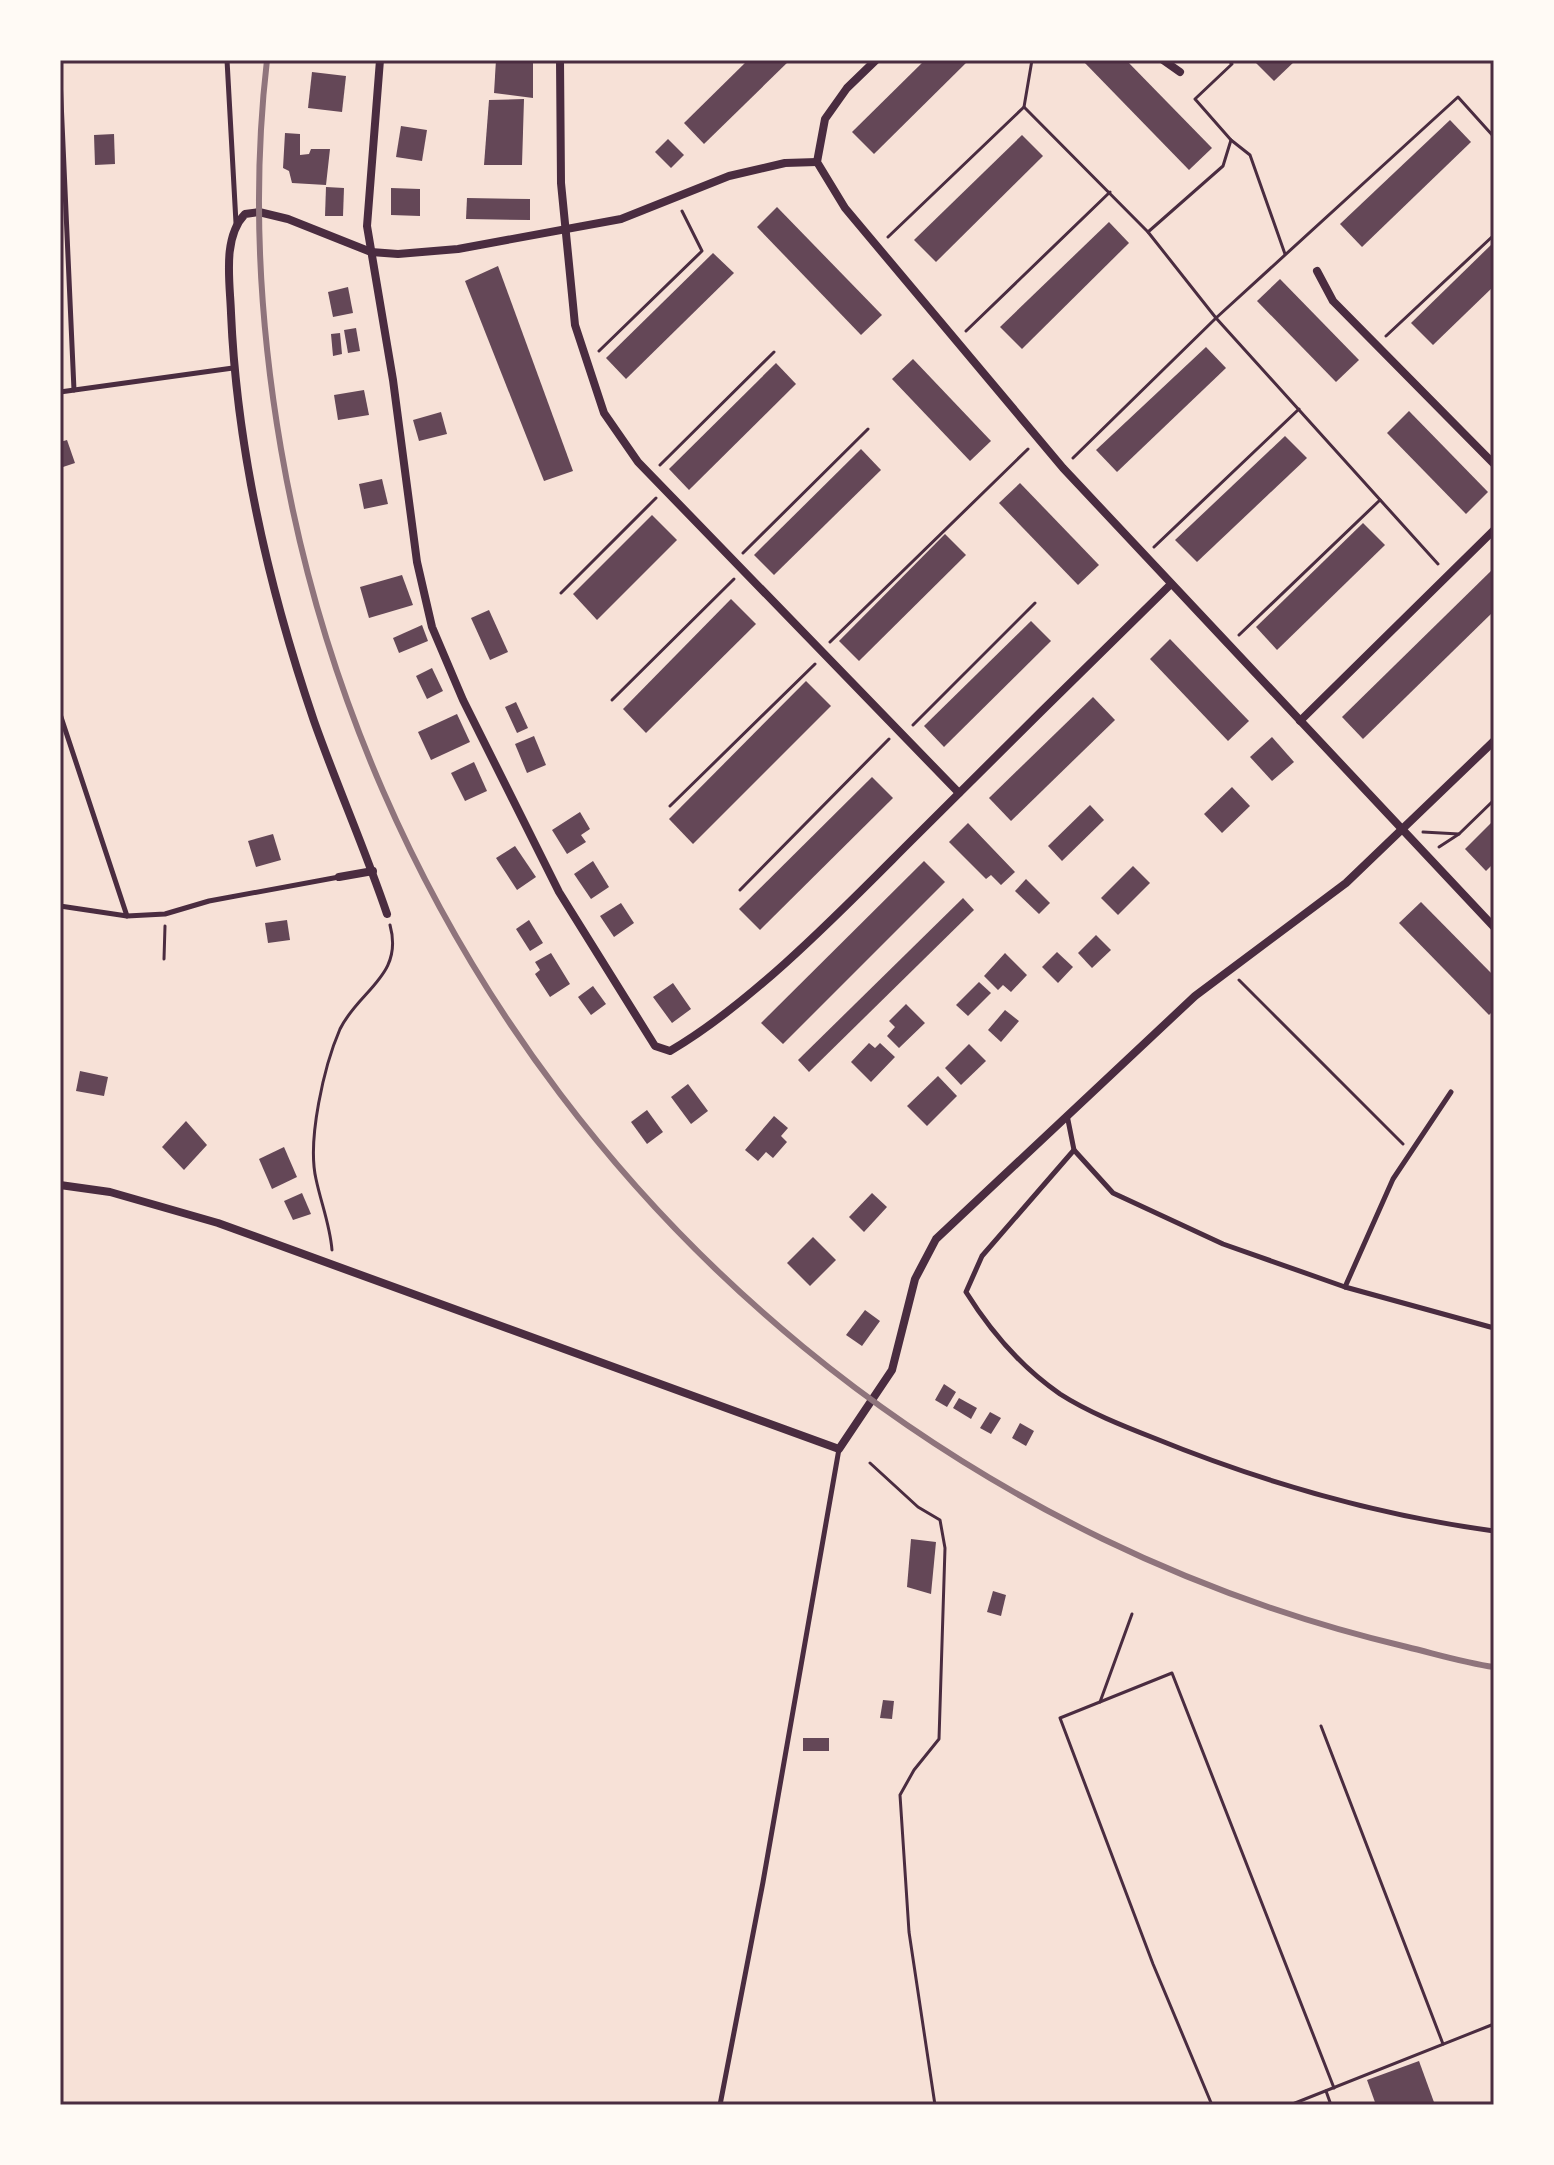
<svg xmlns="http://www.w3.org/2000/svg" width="1554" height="2165" font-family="'PT Sans Narrow',sans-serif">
	<rect width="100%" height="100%" fill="#f7e1d7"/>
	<g fill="#644757">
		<polygon points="496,60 533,60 533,98 494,93"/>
		<polygon points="748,60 790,60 704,144 684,123"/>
		<polygon points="925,60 969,60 874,154 852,132"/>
		<polygon points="1082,60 1126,60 1212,148 1189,170"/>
		<polygon points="1253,60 1296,60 1274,81"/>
		<polygon points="312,72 346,76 342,112 308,108"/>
		<polygon points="524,99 522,165 484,165 489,100"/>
		<polygon points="1450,120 1471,142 1362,247 1340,224"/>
		<polygon points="401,126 427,130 422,161 396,157"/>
		<polygon points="285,133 300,134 300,155 309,154 311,149 330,149 326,185 292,183 289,171 283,168"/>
		<polygon points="114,134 115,164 95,165 94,135"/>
		<polygon points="1022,135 1043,156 936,262 914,240"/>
		<polygon points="668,139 684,155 671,168 655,152"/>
		<polygon points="326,187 344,188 343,216 325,216"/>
		<polygon points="391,188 420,189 420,216 391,215"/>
		<polygon points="467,198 530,199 530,220 466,219"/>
		<polygon points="777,207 882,315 861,335 757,227"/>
		<polygon points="1109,222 1129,243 1022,349 1000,327"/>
		<polygon points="1494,242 1494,286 1433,345 1411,323"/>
		<polygon points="713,253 734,273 626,379 606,358"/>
		<polygon points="498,266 573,471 544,481 465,281"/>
		<polygon points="1280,279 1359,360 1336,382 1257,301"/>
		<polygon points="348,287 353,313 333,317 328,292"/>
		<polygon points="356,328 360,351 348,353 344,330"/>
		<polygon points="340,333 342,354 333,356 331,334"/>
		<polygon points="1206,347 1226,368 1117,472 1096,450"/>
		<polygon points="913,359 991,441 970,461 892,379"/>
		<polygon points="776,363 796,384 689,490 669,469"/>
		<polygon points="364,390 369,415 338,420 334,395"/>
		<polygon points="1409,411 1488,492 1466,514 1387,433"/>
		<polygon points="441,412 447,434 419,441 413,420"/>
		<polygon points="1285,436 1307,458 1197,562 1175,540"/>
		<polygon points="67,440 75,463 60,468 60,442"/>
		<polygon points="861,449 881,470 774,575 754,555"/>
		<polygon points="382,479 388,504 364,509 359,484"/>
		<polygon points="1020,483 1099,565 1078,585 999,503"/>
		<polygon points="652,515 677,540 597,620 573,594"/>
		<polygon points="1363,523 1385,545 1277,650 1256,627"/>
		<polygon points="945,534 966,555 859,661 839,641"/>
		<polygon points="1494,568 1494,611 1363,739 1342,717"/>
		<polygon points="402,575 413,605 369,618 360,587"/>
		<polygon points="731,599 756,624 646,733 623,709"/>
		<polygon points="489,610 508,652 490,660 471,618"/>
		<polygon points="1031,621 1051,641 944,747 924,726"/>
		<polygon points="422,625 428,641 399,653 393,638"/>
		<polygon points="1170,639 1249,721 1228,741 1150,659"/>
		<polygon points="432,668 443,691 427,699 416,676"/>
		<polygon points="806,681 831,706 693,844 669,819"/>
		<polygon points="1093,697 1115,720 1011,821 989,798"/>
		<polygon points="516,702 528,728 517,733 505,707"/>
		<polygon points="457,714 470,742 431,760 418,732"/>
		<polygon points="534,736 546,765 527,773 515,744"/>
		<polygon points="1272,737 1294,762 1272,781 1250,757"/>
		<polygon points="474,762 487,791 465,801 451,773"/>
		<polygon points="872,777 893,798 760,930 739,909"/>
		<polygon points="1232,787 1250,806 1222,833 1204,814"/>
		<polygon points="1090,805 1104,820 1062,861 1048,846"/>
		<polygon points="580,812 590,829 581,835 586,842 567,854 552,830"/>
		<polygon points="1494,820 1494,863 1486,871 1465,849"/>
		<polygon points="968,823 1015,872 1001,885 991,875 986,879 949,842"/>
		<polygon points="273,834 281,860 256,867 248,841"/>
		<polygon points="515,846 536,877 517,890 496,858"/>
		<polygon points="593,861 609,887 591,899 574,874"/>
		<polygon points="924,861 945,882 783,1044 761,1023"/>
		<polygon points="1133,866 1150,883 1118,915 1101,898"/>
		<polygon points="1026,879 1050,903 1039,914 1015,891"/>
		<polygon points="963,898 974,910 809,1072 798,1060"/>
		<polygon points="1421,902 1494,976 1494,1010 1489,1015 1399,923"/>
		<polygon points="621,903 634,923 614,937 600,916"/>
		<polygon points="287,920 290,940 268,943 265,923"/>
		<polygon points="529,920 543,943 530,951 516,929"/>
		<polygon points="1096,935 1111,950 1092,968 1078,953"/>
		<polygon points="1057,952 1073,967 1058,983 1042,967"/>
		<polygon points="551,953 570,984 550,997 535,974 540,970 535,962"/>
		<polygon points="1005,953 1027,975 1011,992 1003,985 998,990 984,976"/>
		<polygon points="979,982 991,993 968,1016 956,1005"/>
		<polygon points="673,983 691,1009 672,1023 653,997"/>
		<polygon points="593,986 606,1004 591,1015 578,997"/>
		<polygon points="906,1004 925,1023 899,1048 887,1036 895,1027 889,1021"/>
		<polygon points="1005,1010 1019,1021 1001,1042 988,1030"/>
		<polygon points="869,1043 875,1048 880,1043 895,1057 871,1082 851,1062"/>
		<polygon points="969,1044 986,1061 961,1085 945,1068"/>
		<polygon points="80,1071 108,1077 104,1096 76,1091"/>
		<polygon points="938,1076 957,1096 927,1126 907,1106"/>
		<polygon points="688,1084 708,1111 691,1124 671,1097"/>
		<polygon points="647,1110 663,1132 647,1144 631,1122"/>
		<polygon points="774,1116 788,1128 781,1136 787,1142 773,1158 766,1152 758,1161 745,1150"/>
		<polygon points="186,1121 207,1145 184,1170 162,1147"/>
		<polygon points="284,1147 297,1177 272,1189 259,1159"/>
		<polygon points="302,1193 311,1214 293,1220 284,1201"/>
		<polygon points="872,1193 887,1207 864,1232 849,1217"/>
		<polygon points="813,1237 836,1260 810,1286 787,1263"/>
		<polygon points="865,1310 880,1321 862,1346 846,1335"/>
		<polygon points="944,1384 956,1392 947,1407 935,1400"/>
		<polygon points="959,1398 977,1408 971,1419 953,1408"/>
		<polygon points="990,1412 1001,1418 991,1434 980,1428"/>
		<polygon points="1020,1423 1034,1431 1026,1446 1012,1438"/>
		<polygon points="911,1539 936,1542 931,1594 907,1587"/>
		<polygon points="993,1591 1006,1595 1001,1616 987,1612"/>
		<polygon points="883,1700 894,1701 892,1719 880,1718"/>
		<rect x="803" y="1738" width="26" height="13"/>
		<polygon points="1419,2061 1435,2105 1376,2105 1367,2080"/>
	</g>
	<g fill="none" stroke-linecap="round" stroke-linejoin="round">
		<g stroke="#4a2c40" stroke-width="3">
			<polyline points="1032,60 1024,107 1148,232 1216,318 1458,97 1494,137"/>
			<polyline points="1228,60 1232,64 1195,99 1231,140 1250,155 1285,254"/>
			<polyline points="1148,232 1223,166 1231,140"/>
			<polyline points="888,237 1024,107"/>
			<polyline points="966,331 1110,192"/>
			<polyline points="1386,336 1494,235"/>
			<polyline points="599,351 702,251 682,211"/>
			<polyline points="1073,458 1216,318 1438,564"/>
			<polyline points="660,465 774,352"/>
			<polyline points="1154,547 1299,409"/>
			<polyline points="743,553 868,429"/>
			<polyline points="561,593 656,498"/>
			<polyline points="1239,635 1380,500"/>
			<polyline points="830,642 1028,449"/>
			<polyline points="612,700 734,579"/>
			<polyline points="913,725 1035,603"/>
			<polyline points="670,806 815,664"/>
			<polyline points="1423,832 1459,834"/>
			<polyline points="1439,847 1459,834 1494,800"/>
			<polyline points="740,890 889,739"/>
			<polyline points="164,959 165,926"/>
			<polyline points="1239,980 1403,1144"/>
			<path d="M332 1250C330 1225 321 1203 316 1179 307 1140 324 1066 340 1029 359 990 404 976 390 925"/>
			<polyline points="870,1463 918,1507 940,1520 945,1548 939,1739 914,1770 900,1795 909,1932 935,2105"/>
			<polyline points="1100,1702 1132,1614"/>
			<polyline points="1321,1726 1443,2044"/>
			<polyline points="1326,2091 1331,2105"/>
			<polyline points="1212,2105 1153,1964 1060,1718 1172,1673 1334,2088"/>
			<polyline points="1290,2105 1494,2024"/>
		</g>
		<g stroke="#4a2c40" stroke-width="5">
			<polyline points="227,60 236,223"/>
			<polyline points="60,78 74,390"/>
			<polyline points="60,392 233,368"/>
			<polyline points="60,714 127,916"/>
			<polyline points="60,906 127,916 165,914 209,901 339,877"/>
			<polyline points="1067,1115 1074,1150 1113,1193 1223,1244 1345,1287 1494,1328"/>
			<path d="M1074 1150 982 1256 966 1292C991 1332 1021 1367 1060 1394 1088 1412 1123 1426 1154 1438 1262 1482 1378 1515 1494 1531"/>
			<polyline points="1345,1287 1393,1179 1451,1092"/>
			<polyline points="720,2105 763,1882 839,1449"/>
		</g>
		<g stroke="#4a2c40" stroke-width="8">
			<path d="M380 60 367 226 393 380 417 562 432 627 463 700 559 892 655 1046 670 1051C752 1003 840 912 908 844 995 757 1083 670 1171 584"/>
			<polyline points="560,60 561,183 575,325 604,413 638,462 959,793"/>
			<polyline points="876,60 847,88 825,119 817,162 845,208 1063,468 1494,927"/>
			<polyline points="1163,60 1180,72"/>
			<polyline points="1317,271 1333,301 1494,464"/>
			<polyline points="1300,721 1494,530"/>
			<polyline points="339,877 373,871"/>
			<path d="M387 914C365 849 337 786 314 721 269 589 237 453 231 313 230 282 222 238 245 214L259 212 288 219 371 252 398 254 458 249 621 219 729 176 785 163 817 162"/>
			<polyline points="60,1185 110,1192 218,1223 839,1449 892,1370 915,1279 936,1239 1195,996 1346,883 1494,741"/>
		</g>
		<path stroke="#8f747c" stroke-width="6" d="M267 60C252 189 259 321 281 449 363 926 669 1328 1103 1539 1200 1586 1301 1622 1407 1647 1436 1654 1465 1663 1494 1667"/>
	</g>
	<rect width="1554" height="2165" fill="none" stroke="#fffaf5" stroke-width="124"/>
	<rect x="62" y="62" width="1430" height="2041" fill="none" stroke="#4a2c40" stroke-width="3"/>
</svg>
